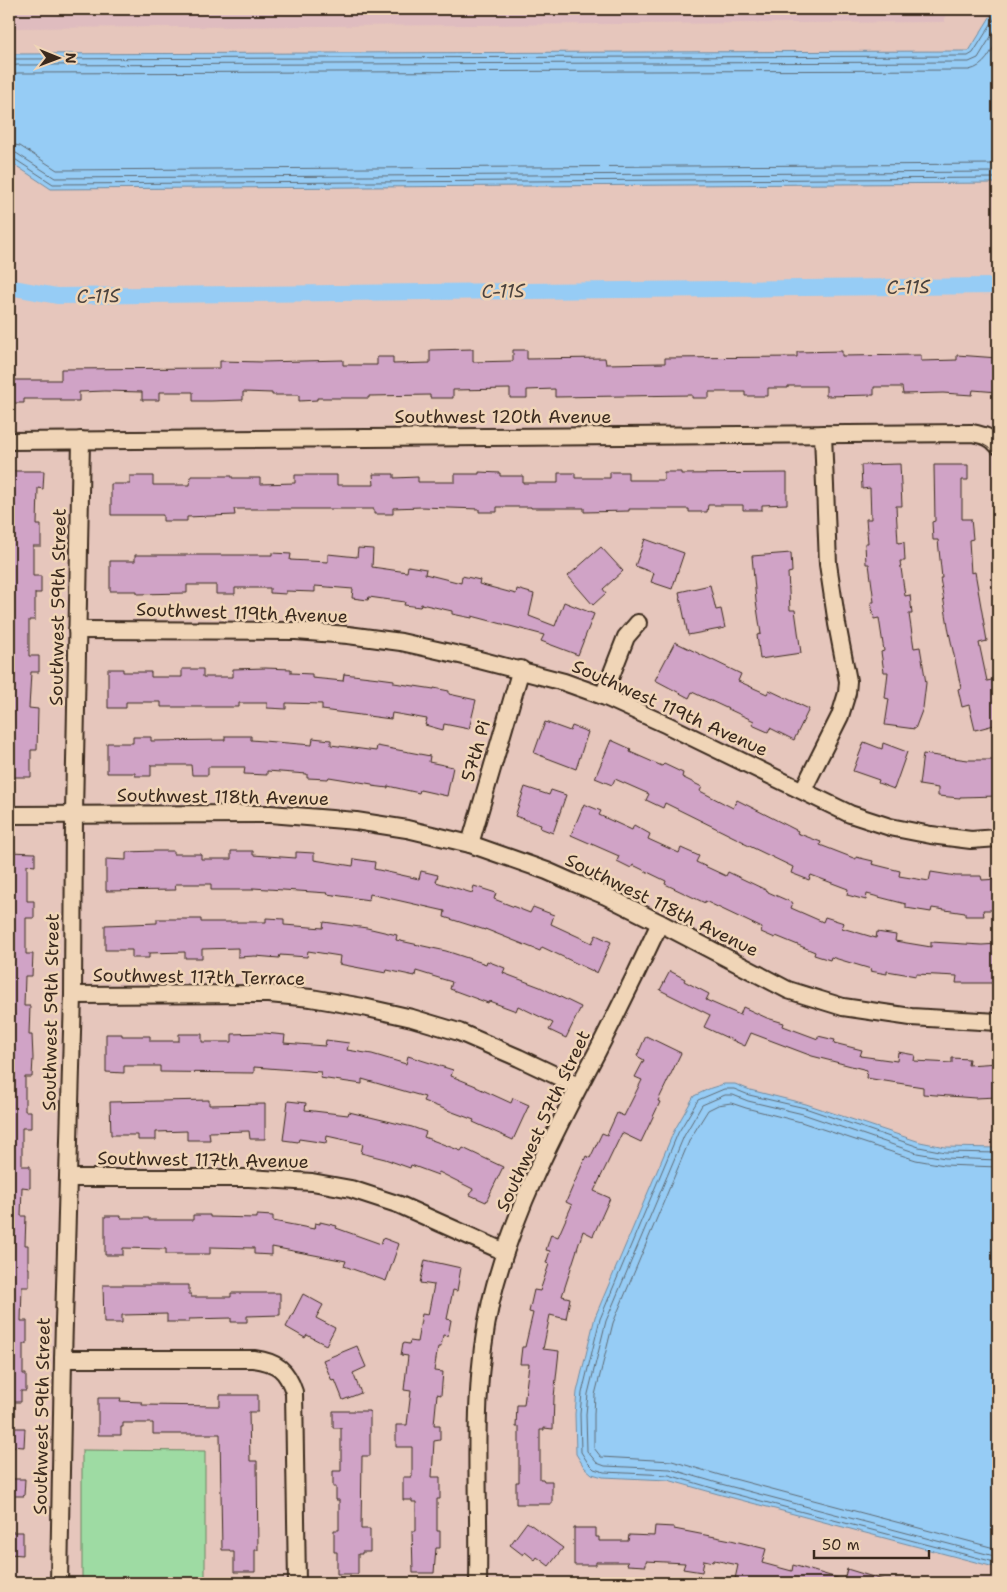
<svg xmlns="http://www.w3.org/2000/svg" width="1007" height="1592" font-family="'Shantell Sans',sans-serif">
	<rect width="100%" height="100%" fill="#e6c6bc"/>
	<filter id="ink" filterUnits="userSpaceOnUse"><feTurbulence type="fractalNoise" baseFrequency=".02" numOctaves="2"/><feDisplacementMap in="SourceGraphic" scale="10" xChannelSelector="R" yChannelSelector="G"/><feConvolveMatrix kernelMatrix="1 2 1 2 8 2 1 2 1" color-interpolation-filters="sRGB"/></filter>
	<g filter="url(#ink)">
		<polygon fill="#dfbcbf" points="9,9 945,9 945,22 9,28"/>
		<polygon fill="#9edba3" stroke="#6c8260" points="82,1450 205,1451 205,1583 85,1582 82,1579"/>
		<g fill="#96ccf5" stroke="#728b9f">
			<polygon points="995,9 998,9 998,183 51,189 9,161 9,57 13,54 969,51"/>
			<polygon points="724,1084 735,1084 750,1090 806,1104 920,1142 945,1147 998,1148 998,1568 718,1494 668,1480 603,1477 592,1474 584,1467 576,1454 575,1414 577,1392 595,1317 674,1131 694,1096 711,1088"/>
		</g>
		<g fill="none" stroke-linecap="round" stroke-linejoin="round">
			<g stroke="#5f6b74" stroke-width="1">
				<polyline points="9,60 15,59 968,56 973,53 998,13"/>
				<polyline points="9,67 17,65 969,62 978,58 998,25"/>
				<path d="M9 74 18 73 969 70C985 67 991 52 998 39"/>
				<polyline points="9,144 20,146 57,170 998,164"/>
				<polyline points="9,151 16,153 55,178 998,172"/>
				<polyline points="9,157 13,158 53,184 998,178"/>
				<polyline points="998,1153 945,1152 919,1147 805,1108 749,1095 734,1089 724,1089 698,1100 678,1133 600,1319 582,1393 580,1414 581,1452 588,1463 594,1469 604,1472 669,1475 719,1490 998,1563"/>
				<polyline points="998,1160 945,1158 917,1153 803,1114 748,1101 733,1095 725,1095 702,1105 684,1136 606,1321 588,1394 586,1414 587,1451 597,1463 605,1466 670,1469 721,1484 998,1557"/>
				<polyline points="998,1167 944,1165 916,1160 801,1122 746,1108 731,1103 718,1105 708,1110 690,1139 613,1323 595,1395 594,1414 594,1448 601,1457 672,1461 723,1476 998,1549"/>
			</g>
			<polyline stroke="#96ccf5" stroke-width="16" points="9,287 57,296 998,286"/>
		</g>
		<g fill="#d0a3c6" stroke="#3b2a1e">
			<polygon points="473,349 473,362 513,361 513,350 527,350 527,359 605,358 606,364 665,363 665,358 797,357 797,352 842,351 842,356 921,355 921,361 957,360 957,355 998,358 998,392 973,390 972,395 943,393 903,394 902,387 874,387 874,395 826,396 826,386 788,386 788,388 768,388 768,396 745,396 745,392 709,392 709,398 692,398 692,395 555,397 555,389 527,390 527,398 510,398 510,389 453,390 453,398 430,398 430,395 369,396 369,398 317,398 317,400 299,401 299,395 272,395 272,393 243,392 243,400 211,401 193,401 193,392 159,392 159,400 142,400 142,392 105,391 79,392 79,401 61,401 61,399 24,399 24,403 9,403 9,380 61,380 61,369 220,368 220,361 263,362 343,360 343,365 377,365 377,357 393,357 393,364 430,363 430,350"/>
			<polygon points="900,464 902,506 896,506 898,543 904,542 905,561 900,561 905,596 910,595 912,614 909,614 914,648 920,647 926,683 923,708 915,729 885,725 889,699 885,698 888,672 884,672 881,652 884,651 879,618 874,619 871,602 874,602 869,564 866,564 865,543 868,543 866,519 871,519 870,488 862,489 861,465"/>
			<polygon points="934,465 968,465 968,480 962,480 962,519 971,519 973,539 969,540 971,573 975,572 987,641 979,643 987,681 996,679 998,689 998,724 975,730 969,705 962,707 958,689 961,688 949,632 940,578 942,578 938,540 933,540 932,522 935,521"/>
			<polygon points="9,471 44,471 43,489 38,488 37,525 41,525 41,546 33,546 33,576 41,576 41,593 35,593 35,620 29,620 29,656 39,656 39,672 31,672 29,708 38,709 37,750 31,750 31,777 9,777"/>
			<polygon points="479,472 500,473 500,476 523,476 523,483 558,483 558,473 575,473 575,478 610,478 610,472 628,472 628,480 664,480 664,472 681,472 681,474 787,473 787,504 762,505 762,510 743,510 743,505 708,505 707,512 689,512 689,509 629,509 629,511 584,512 584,508 531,508 531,507 497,507 497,512 479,512 479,509 421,507 393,508 393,514 374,514 374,509 234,509 235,515 187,517 187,521 163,521 163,515 111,515 111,484 130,484 130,476 153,476 153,485 190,485 191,476 232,476 232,478 260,478 260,484 295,483 295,475 337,475 337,485 374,485 373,474 394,474 394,478 418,477 418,482 455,482 455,474 479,474"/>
			<polygon points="645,539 684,553 672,589 651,582 654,573 635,566"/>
			<polygon points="601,547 623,571 603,589 606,593 593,605 568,576"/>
			<polygon points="358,548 373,549 372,567 407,572 408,566 426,569 425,574 461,583 462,576 480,580 479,584 516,594 517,589 534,594 529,616 555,626 564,602 594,614 578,655 541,641 544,635 472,616 472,618 452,614 452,611 421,604 420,607 404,605 405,602 369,597 368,600 352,598 353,589 315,586 315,592 286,591 286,594 270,593 270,588 235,588 235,594 216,594 216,585 187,585 187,593 137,594 137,591 110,591 110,561 135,561 135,555 272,555 272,553 291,554 290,560 328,562 328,554 357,557"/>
			<polygon points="791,553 792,572 788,573 790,610 795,610 801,653 760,659 757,635 761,634 756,601 752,556"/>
			<polygon points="710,585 716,610 721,609 725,628 688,635 679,592"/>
			<polygon points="675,642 741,674 738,681 767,694 769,690 809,709 794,740 770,728 768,732 752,725 754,721 692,692 689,698 655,680"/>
			<polygon points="265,668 291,669 291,673 312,674 312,678 343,681 344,674 379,678 394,680 394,683 434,689 434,688 449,691 449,694 476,700 469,729 444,724 443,730 425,725 427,719 392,713 391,719 322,710 322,704 286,703 286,709 267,708 267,703 239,703 239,707 161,707 161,702 126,702 126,708 108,708 108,669 123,669 123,672 151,672 151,677 182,677 182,669 203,669 203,677 233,677 233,669"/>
			<polygon points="545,722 570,731 572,726 588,732 576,769 534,753"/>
			<polygon points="225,736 251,736 251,740 312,745 313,738 331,740 331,745 376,751 377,746 430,756 429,762 453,767 447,796 420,790 419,793 388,786 388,788 372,786 372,784 329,777 328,779 307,778 307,774 267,771 267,775 244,774 245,767 208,767 208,775 192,775 191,765 151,765 151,776 135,776 135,773 107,773 107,743 133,743 133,737 151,737 151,741 225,740"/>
			<polygon points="611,740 631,749 630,752 662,766 664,764 683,773 682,777 702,787 700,791 733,808 737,800 798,831 797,833 821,842 820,845 856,859 856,857 873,861 872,864 900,871 899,876 929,881 931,872 956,876 981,876 982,880 998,879 998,910 983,910 984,916 965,916 965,913 932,908 931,912 906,908 906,904 867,894 866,900 847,895 848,889 811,875 809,880 791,873 793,867 743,843 744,842 665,803 663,808 646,800 649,794 615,779 612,785 595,778"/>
			<polygon points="864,742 882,749 883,743 907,752 894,789 878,783 879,780 853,771"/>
			<polygon points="923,754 968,760 996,760 996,765 998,765 998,796 960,797 960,798 938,796 938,788 919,785"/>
			<polygon points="525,787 549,795 551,790 566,795 553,833 540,828 541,825 515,816"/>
			<polygon points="584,804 601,811 599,815 632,830 634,825 650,834 648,839 679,853 681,848 699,856 696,862 726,876 728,872 768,891 768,892 793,903 791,908 823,922 825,917 844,923 842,928 876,938 877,932 896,935 895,941 931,947 931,942 982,945 998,944 998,983 956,983 957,976 916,974 916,976 887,971 887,974 870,971 871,969 831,957 830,960 814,955 815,952 776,936 775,938 761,932 762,928 705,901 705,903 665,884 666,881 633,865 631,868 617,861 619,856 571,835"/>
			<polygon points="156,851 173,851 173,854 201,854 201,859 231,859 231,851 253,851 253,855 296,858 296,852 314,853 314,860 353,866 354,859 375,862 374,869 419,879 421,871 438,875 436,882 472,893 474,886 496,893 494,899 530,913 533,907 554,915 551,924 592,943 596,935 611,942 597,973 542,947 540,951 485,929 485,930 444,917 445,911 370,894 369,900 327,894 328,893 253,888 253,890 211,890 211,884 175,884 176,890 106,891 106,859 126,860 126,852"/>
			<polygon points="9,852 35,853 35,866 27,865 27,901 34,901 34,918 26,918 26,954 33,954 32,976 25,976 24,1006 30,1006 29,1035 32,1035 33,1058 32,1077 25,1077 25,1111 31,1111 31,1128 22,1128 22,1166 30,1166 30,1188 22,1187 21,1216 26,1216 25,1245 28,1245 28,1268 29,1268 29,1287 22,1287 21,1321 27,1321 27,1344 23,1344 23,1374 26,1374 26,1391 21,1391 21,1402 9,1402 9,1057 11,995 9,995"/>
			<polygon points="266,918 284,919 284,925 323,928 324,922 367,928 397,935 396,940 446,951 486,964 487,961 505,968 503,973 540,987 581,1007 566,1038 549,1030 553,1023 518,1006 516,1011 489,1001 488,1003 450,989 452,982 416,971 415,976 387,970 386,973 339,964 340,956 308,951 307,957 280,955 279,958 255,956 238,957 238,948 202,949 202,958 185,958 185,952 149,953 149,958 132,958 132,950 105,950 105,925 157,923 157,919 201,919 201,922 266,922"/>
			<polygon points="670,971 685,979 684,981 709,994 706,1000 740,1015 743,1007 767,1018 784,1023 783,1026 818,1039 818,1036 835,1040 834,1043 862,1050 860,1056 897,1061 898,1052 915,1055 914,1061 952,1063 952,1058 969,1059 968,1065 998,1063 998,1097 975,1098 923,1094 923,1087 866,1078 867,1070 812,1056 751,1033 745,1046 704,1027 710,1015 660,990"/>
			<polygon points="264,1033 285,1035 284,1043 325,1046 326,1040 349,1043 347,1050 372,1054 406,1064 408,1056 453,1070 451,1076 476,1086 476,1087 511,1103 513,1098 529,1105 513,1140 473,1122 474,1120 423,1101 425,1097 362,1079 362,1084 320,1078 321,1072 254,1067 254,1073 160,1072 160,1066 124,1066 124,1073 106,1072 106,1034 122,1034 122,1036 150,1036 150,1041 179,1041 179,1034 202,1034 202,1042 232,1042 232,1034"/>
			<polygon points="646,1036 681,1053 658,1101 660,1102 641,1142 622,1133 594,1191 610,1198 593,1236 583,1231 562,1296 570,1298 566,1319 550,1315 543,1349 559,1351 554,1397 553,1429 544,1428 544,1430 540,1430 540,1479 543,1479 544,1481 552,1481 552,1504 516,1504 516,1482 519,1482 519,1427 516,1427 517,1405 524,1405 529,1364 520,1364 522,1347 525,1347 533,1313 529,1312 534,1290 540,1291 549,1264 546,1263 550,1251 546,1250 551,1234 558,1237 572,1205 566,1202 586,1156 590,1158 602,1133 607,1135 617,1113 624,1116 642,1080 635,1077 644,1060 637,1056"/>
			<polygon points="209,1100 209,1105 265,1104 265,1139 250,1139 249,1131 209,1132 210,1140 187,1140 187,1131 156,1132 156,1140 138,1140 138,1135 111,1135 110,1102"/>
			<polygon points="288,1101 306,1103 305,1110 348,1115 349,1112 412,1127 426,1132 424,1137 461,1151 463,1148 503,1167 486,1202 470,1195 473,1189 439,1172 438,1175 411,1165 410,1168 385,1159 361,1153 363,1144 327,1136 326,1143 299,1139 298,1142 283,1140"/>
			<polygon points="193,1215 210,1215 210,1217 257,1218 257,1215 273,1216 273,1221 314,1229 315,1223 320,1224 320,1222 337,1226 336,1228 381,1244 383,1238 399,1244 386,1281 344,1266 346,1261 272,1247 272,1255 254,1254 254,1248 210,1247 210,1254 166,1254 166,1249 123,1248 123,1255 105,1255 105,1216 121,1216 121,1218 149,1218 149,1220 193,1220"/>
			<polygon points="425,1260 461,1268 457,1291 453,1290 447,1319 451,1320 448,1336 443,1335 441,1347 438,1347 434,1371 443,1372 441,1395 437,1394 434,1425 440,1425 440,1440 434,1441 432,1477 440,1477 440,1499 437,1499 437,1531 440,1531 440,1548 436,1548 434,1573 413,1573 412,1531 416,1531 416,1502 412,1502 412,1500 403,1500 403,1477 412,1477 412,1447 396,1447 396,1425 407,1425 411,1391 404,1390 408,1356 401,1355 403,1343 409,1344 410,1341 417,1342 422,1314 428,1315 434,1285 420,1283"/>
			<polygon points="103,1285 189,1285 189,1294 191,1294 191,1297 231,1297 231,1293 280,1293 280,1315 247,1316 247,1322 231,1322 231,1318 189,1319 189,1322 167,1322 167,1314 122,1315 122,1323 104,1323"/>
			<polygon points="303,1294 323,1305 316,1318 335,1328 326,1345 307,1335 305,1338 286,1327"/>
			<polygon points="357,1346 366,1367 353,1373 361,1393 343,1400 335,1380 332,1381 323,1360"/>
			<polygon points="220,1395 258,1395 258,1412 249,1412 250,1461 257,1461 258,1550 255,1550 255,1572 234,1572 234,1552 230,1552 230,1550 222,1550 220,1434 153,1434 153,1423 123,1423 123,1427 121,1427 121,1435 98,1435 98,1398 121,1398 120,1401 142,1402 142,1405 220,1406"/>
			<polygon points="333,1411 370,1411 370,1456 362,1456 361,1529 370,1529 370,1552 362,1552 362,1554 358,1554 358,1574 337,1574 337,1552 334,1552 334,1530 339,1530 339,1500 336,1500 336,1487 333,1487 333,1471 341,1471 341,1428 333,1428"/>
			<polygon points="9,1428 25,1428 24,1447 9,1446"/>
			<polygon points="9,1479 25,1479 24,1496 9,1496"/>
			<polygon points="527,1522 563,1548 549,1566 537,1557 535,1560 525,1552 523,1555 510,1545"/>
			<polygon points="655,1526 674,1527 674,1529 731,1540 766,1549 762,1563 792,1571 793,1565 844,1580 847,1569 883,1580 882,1583 751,1583 735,1579 738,1565 714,1560 713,1562 704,1560 702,1572 683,1569 685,1563 646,1561 646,1566 627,1565 628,1562 596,1562 596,1565 574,1565 574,1528 596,1528 596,1537 599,1537 599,1541 628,1541 629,1535 654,1536"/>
			<polygon points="9,1532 23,1532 23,1555 9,1554"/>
		</g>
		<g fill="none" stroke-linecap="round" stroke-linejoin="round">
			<g stroke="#3b2a1e" stroke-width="20">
				<g id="minor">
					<path d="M9 441 972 433C982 435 992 437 998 446"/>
					<polyline points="77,630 296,631 348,635 401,642 464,656 564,682 603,696 667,725 850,814 890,827 931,835 971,840 998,838"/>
					<polyline points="603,696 626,637 638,623"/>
					<polyline points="803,790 840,716 847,693 848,681 837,624 828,564 823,434"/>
					<polyline points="9,815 270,814 356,821 407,829 470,844 547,871 572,882 606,896 660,923 788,990 843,1007 911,1017 998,1022"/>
					<polyline points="470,844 521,669"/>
					<polyline points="73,995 269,994 311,998 363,1007 412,1018 459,1032 519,1058 578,1086"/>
					<polyline points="68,1178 249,1178 312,1182 351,1189 400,1205 505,1252"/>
					<path d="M63 1359H254C277 1362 287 1370 294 1392L297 1583"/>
					<polyline points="59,1583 63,1359 73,995 74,814 81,440"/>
					<path d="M478 1583C480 1489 470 1394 491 1301 512 1213 555 1131 597 1052 619 1009 640 966 660 923"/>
				</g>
			</g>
			<use href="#minor" stroke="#f0d5b7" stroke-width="16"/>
		</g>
	</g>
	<g text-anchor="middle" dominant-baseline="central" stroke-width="5" stroke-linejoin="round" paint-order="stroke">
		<g font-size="18" fill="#3b2a1e" stroke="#f0d5b7">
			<text x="503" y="417">Southwest 120th Avenue</text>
			<text transform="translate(58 607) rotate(-89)">Southwest 59th Street</text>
			<text transform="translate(242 613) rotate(2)">Southwest 119th Avenue</text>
			<text transform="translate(670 708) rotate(24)">Southwest 119th Avenue</text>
			<text transform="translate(476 751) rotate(-74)">57th Pi</text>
			<text transform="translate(223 797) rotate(1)">Southwest 118th Avenue</text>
			<text transform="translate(662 905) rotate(26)">Southwest 118th Avenue</text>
			<text transform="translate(199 977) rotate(1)">Southwest 117th Terrace</text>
			<text transform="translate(51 1012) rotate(-89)">Southwest 59th Street</text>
			<text transform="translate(543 1121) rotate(-65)">Southwest 57th Street</text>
			<text transform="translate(203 1160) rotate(1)">Southwest 117th Avenue</text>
			<text transform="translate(42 1416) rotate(-89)">Southwest 59th Street</text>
		</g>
		<g font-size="19" font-style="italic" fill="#49423e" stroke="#f0d5b7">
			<text transform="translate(908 287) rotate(-1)">C-11S</text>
			<text transform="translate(503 291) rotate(-1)">C-11S</text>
			<text transform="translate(98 296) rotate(-1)">C-11S</text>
		</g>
	</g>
	<rect width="1007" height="1592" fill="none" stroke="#f0d5b7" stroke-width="30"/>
	<rect x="15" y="15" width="977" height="1562" fill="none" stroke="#3b2a1e" stroke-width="2" filter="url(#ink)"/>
	<g transform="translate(58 58) rotate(91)" stroke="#f0d5b7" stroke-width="4" paint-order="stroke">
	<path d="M0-4L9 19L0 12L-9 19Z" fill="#3b2a1e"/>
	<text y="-8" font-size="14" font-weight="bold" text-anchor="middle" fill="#3b2a1e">N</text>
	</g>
	<path d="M814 1550v8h115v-8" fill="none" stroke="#3b2a1e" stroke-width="2.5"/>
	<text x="822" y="1550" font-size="15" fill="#3b2a1e" stroke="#f0d5b7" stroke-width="4" paint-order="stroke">50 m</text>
</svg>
